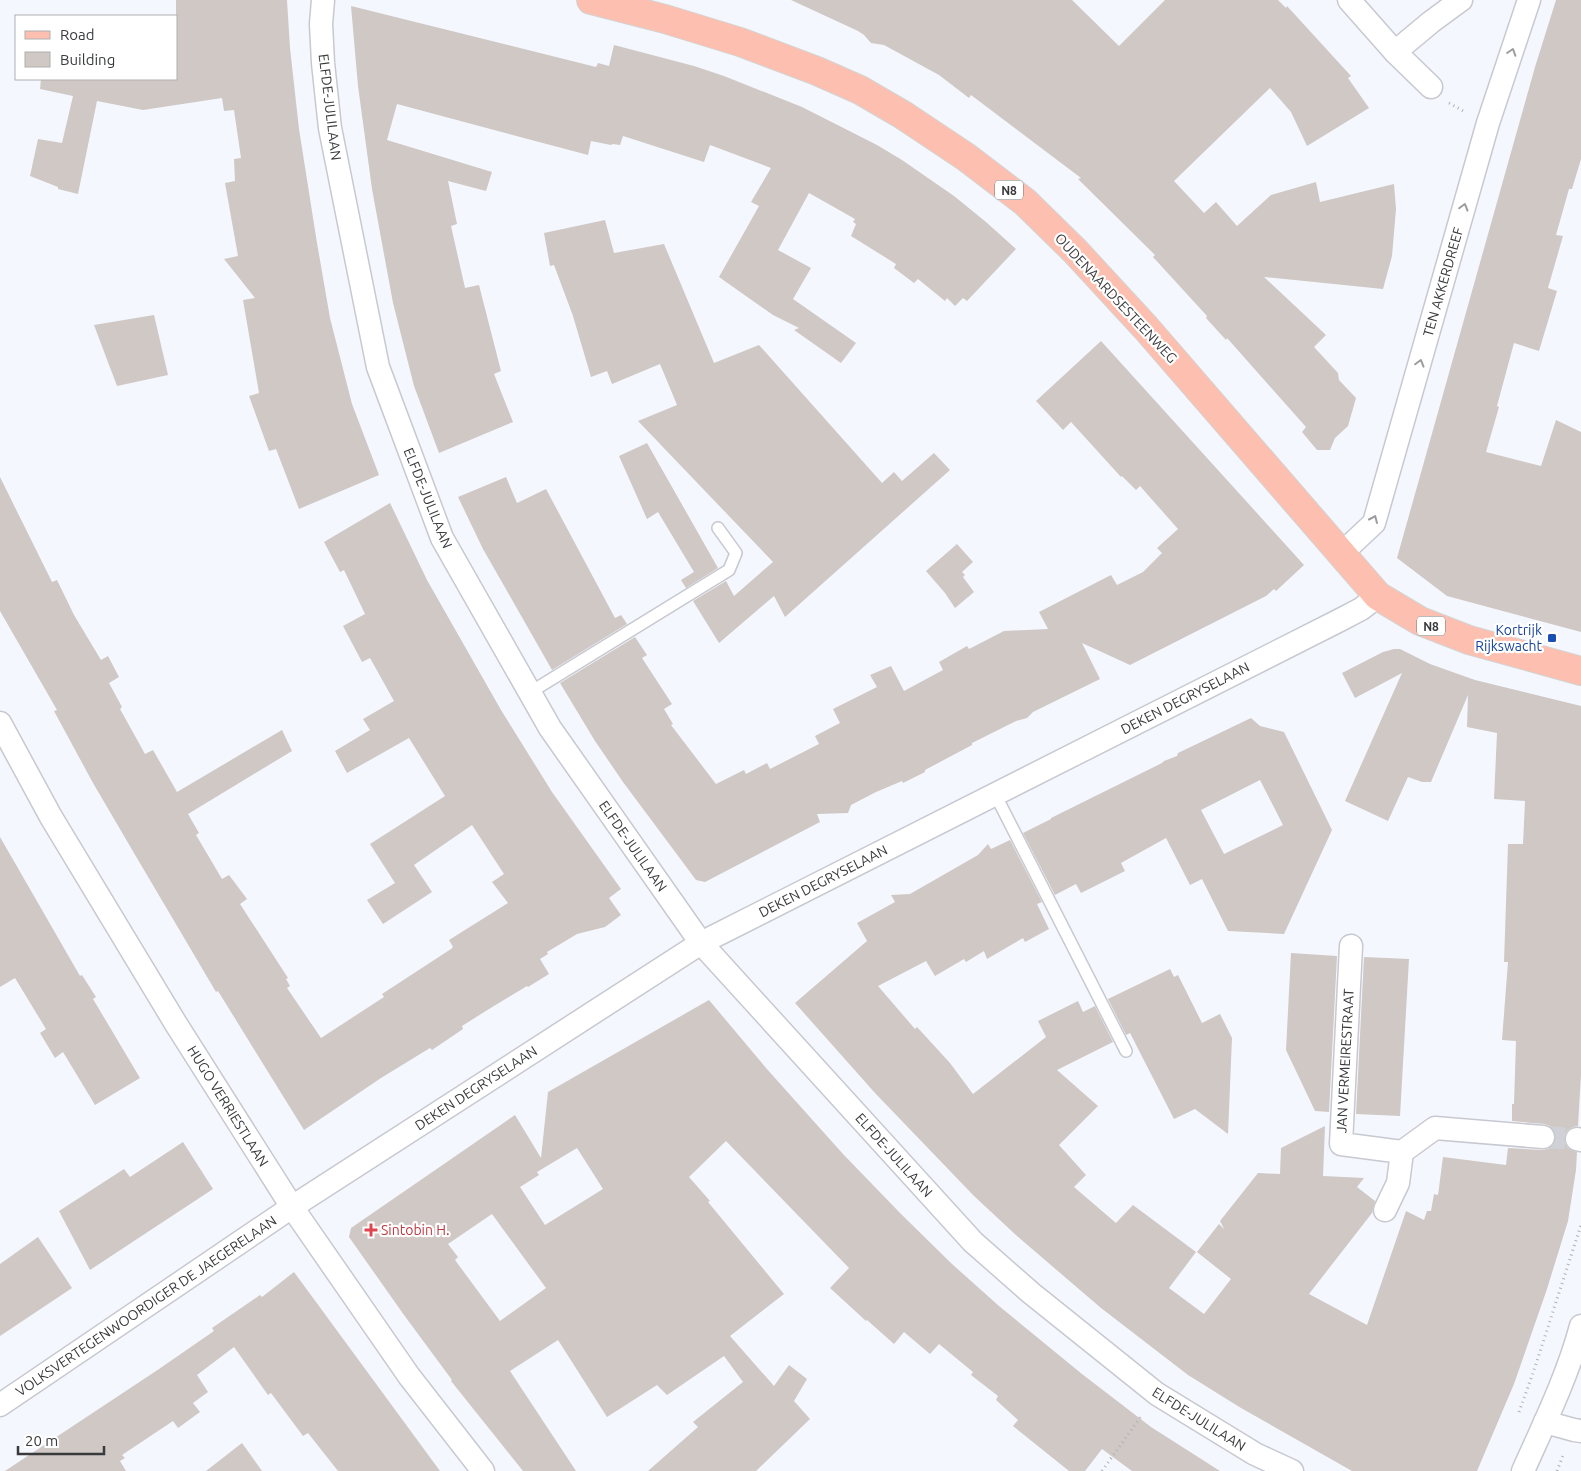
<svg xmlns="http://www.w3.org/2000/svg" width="1581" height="1471" font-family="Ubuntu,sans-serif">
	<rect width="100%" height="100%" fill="#f5f7fe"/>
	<g fill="#cfc8c4" fill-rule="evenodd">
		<polygon points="176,0 287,0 290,48 299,129 317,243 330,318 352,404 379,475 299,509 276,449 269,451 249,396 259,393 243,300 255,298 224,259 238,256 225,183 235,181 234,159 241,158 234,110 224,111 222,98 143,110 97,101 78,194 58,189 58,187 30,176 38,139 62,143 73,96 40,89 41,79 176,79"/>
		<polygon points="791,0 1072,0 1119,46 1165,0 1278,0 1286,8 1287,6 1351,76 1348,78 1369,108 1307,146 1291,112 1270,88 1174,181 1204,213 1216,202 1237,226 1271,195 1316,182 1320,202 1394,184 1396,209 1392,256 1383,289 1264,277 1326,335 1314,347 1338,373 1339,380 1356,398 1348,426 1335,438 1330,450 1317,450 1302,432 1306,427 1227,338 1226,340 1206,318 1207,316 1153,257 1155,255 1078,179 1081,178 971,95 969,98 939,75 884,45 871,43 864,35 858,31"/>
		<polygon points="1556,0 1581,0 1581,159 1572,189 1569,189 1556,235 1563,236 1548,288 1557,291 1539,351 1514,343 1497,406 1499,407 1486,452 1541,466 1556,420 1581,432 1581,632 1447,596 1397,558 1535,67"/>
		<polygon points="351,6 596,67 598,63 609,66 614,45 694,66 724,76 802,107 877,145 902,160 954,196 986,222 1016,249 967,301 963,298 955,306 947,298 945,301 918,279 914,283 894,268 896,264 851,236 856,224 853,222 855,219 809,193 778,250 811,268 793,299 856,343 841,363 794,330 799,328 773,315 719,277 759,206 751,202 771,168 710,145 704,162 623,136 620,145 613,144 611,145 591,141 588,155 397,104 387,140 492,172 486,191 448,181 457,224 451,226 465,288 479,285 501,371 494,374 513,422 439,453 414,386 393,303 372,189 358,86"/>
		<polygon points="605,220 614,253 664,244 714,363 759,345 882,483 894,472 902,481 934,453 950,470 785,617 774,596 719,643 693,601 726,581 734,596 773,562 638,421 677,405 660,364 612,384 607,371 591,377 573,316 554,265 550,266 544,233"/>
		<polygon points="154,315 168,375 117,386 94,325"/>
		<polygon points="1101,341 1304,565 1276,591 1274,589 1266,596 1130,665 1082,643 1100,679 1033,712 1027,718 1016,721 972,743 972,745 925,770 925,772 903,783 902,781 876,792 851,805 848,813 817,814 820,822 705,882 696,880 623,782 595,741 560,683 635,637 647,655 642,658 672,704 664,709 673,724 671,725 716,784 744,770 746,774 767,763 770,769 819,744 815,736 840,723 833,709 877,687 870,675 891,666 904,691 943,670 939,662 967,646 969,649 1004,631 1048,629 1039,612 1111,575 1117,585 1143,572 1162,553 1157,548 1178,529 1140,486 1136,490 1122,476 1121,477 1071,422 1063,430 1036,401"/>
		<polygon points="647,443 718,568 686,588 681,580 694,572 658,512 647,519 619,456"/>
		<polygon points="0,477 52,582 57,580 74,615 101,660 108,656 119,677 109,683 122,707 120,709 145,754 153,750 177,792 282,730 292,751 188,814 199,833 196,835 222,879 229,875 247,899 240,904 288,978 286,979 290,986 287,988 321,1038 384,997 382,994 451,949 453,947 449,940 508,903 492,882 504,874 472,825 414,865 432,892 383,924 367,900 395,883 370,844 445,796 409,738 347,773 335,751 370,730 363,719 394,701 370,658 362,662 343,626 365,614 344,570 340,572 324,542 390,503 427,580 501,710 552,792 621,889 609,898 621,915 605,927 577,934 547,952 548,954 540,959 549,974 528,987 527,986 489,1009 462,1026 463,1029 432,1050 430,1048 381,1078 304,1130 218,991 216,992 134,853 93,783 54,711 57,710 0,611"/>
		<polygon points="506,477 517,503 546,489 615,618 621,615 627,624 552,670 483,549 458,497"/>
		<polygon points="957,544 973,562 962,572 965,575 963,577 974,592 955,608 945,593 926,571"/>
		<polygon points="1394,649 1400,649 1430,664 1475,680 1581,706 1581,1075 1578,1126 1573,1127 1568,1130 1564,1136 1565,1143 1568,1148 1577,1152 1576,1170 1568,1221 1547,1289 1514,1384 1477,1471 1352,1471 1241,1408 1188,1375 1101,1308 1017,1236 974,1196 875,1093 795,1003 867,941 857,923 895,902 891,895 910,894 978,855 988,844 991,849 1010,840 1042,902 1037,904 1049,929 1025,942 1023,938 987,959 984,951 966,962 964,959 935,976 926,961 878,986 915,1029 917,1027 950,1063 973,1094 1046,1037 1038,1021 1078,1001 1083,1012 1095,1006 1113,1042 1057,1070 1098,1106 1059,1145 1086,1175 1074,1187 1116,1223 1133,1205 1196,1252 1169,1288 1204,1314 1231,1279 1197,1252 1219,1224 1224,1229 1220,1221 1258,1173 1280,1174 1281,1148 1325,1126 1323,1176 1364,1178 1357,1187 1375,1201 1372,1213 1309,1294 1367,1325 1406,1211 1424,1220 1427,1211 1431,1211 1434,1194 1438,1195 1443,1157 1506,1165 1508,1148 1542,1150 1548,1149 1554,1144 1556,1138 1555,1131 1550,1126 1544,1124 1512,1121 1512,1104 1514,1104 1516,1041 1502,1040 1508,962 1504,962 1508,844 1523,844 1525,801 1494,799 1497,733 1467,727 1468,695 1431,782 1422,782 1408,777 1388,821 1345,801 1402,673 1355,698 1342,673 1383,652"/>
		<path d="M1251 718 1260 726 1284 732 1332 830 1284 934 1228 931 1202 879 1190 885 1166 838 1121 863 1125 871 1081 893 1076 884 1055 895 1023 833 1051 819V818L1162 763 1164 761 1177 756 1178 753ZM1260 780 1283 825 1224 854 1201 810Z"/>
		<polygon points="0,837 80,976 82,975 96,997 93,999 140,1078 95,1105 63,1052 55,1058 40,1033 46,1029 15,978 0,987"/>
		<polygon points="1291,953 1337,956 1329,1112 1315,1111 1286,1050"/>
		<polygon points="1364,957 1409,959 1400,1116 1356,1114"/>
		<polygon points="1170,969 1174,977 1178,975 1202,1023 1220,1014 1232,1038 1228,1134 1195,1109 1174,1119 1130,1033 1126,1035 1108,999"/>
		<path d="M709 1000 766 1068 843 1154 901 1214 952 1264 999 1306 1082 1374 1151 1427 1220 1471H1132L1102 1449 1085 1471H1069L1013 1426 1018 1420 996 1400 998 1396 971 1375 973 1372 939 1344 930 1354 904 1332 894 1344 867 1320 866 1321 830 1288 849 1268 726 1141 689 1177 710 1201 708 1202 784 1294 730 1336 774 1386 789 1365 807 1379 794 1401 810 1419 756 1471H648L698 1427 693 1422 743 1382 724 1356 667 1395 657 1385 607 1417 558 1340 510 1371 576 1471H523L451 1381 452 1380 404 1315 349 1237 351 1228 515 1115 541 1158 548 1092ZM577 1148 603 1189 545 1225 520 1187 539 1175 537 1172ZM492 1214 546 1288 500 1321 455 1260 458 1257 448 1244Z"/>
		<polygon points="183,1142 213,1189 90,1270 59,1211 124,1169 130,1177"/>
		<polygon points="38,1237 72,1288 0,1336 0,1264"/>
		<polygon points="294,1272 440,1471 338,1471 308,1433 303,1436 271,1393 268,1395 234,1347 197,1375 208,1392 193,1403 200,1412 178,1428 173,1421 122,1455 125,1458 120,1461 126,1471 5,1471 159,1369 214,1331 212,1328 260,1295 262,1297"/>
		<polygon points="242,1443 262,1471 206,1471"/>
	</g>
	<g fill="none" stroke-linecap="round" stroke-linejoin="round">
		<polyline stroke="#cfd1d7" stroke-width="22" stroke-dasharray="22 11" stroke-linecap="butt" points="1543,1137 1577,1139"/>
		<g stroke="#c8c9d0" stroke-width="14">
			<g id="lane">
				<polyline points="529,693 729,570 736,553 718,528"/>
				<polyline points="995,794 1126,1051"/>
			</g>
		</g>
		<g stroke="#c8c9d0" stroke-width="25">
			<g id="street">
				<polyline points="323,0 321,24 323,63 330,128 378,367 442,538 550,728 701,943 973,1242 1031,1293 1157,1394 1255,1454 1292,1471"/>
				<polyline points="1349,0 1395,52 1431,87"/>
				<polyline points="1395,52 1431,22 1461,0"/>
				<polyline points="1341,554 1374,523 1488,123 1529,0"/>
				<polyline points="0,723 51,817 176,1024 292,1207 409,1376 483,1471"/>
				<polyline points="1351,946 1341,1144 1402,1152 1435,1128 1543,1137"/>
				<polyline points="1577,1139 1581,1140"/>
				<polyline points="1385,1210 1398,1183 1402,1152"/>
				<polyline points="0,1405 292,1207 701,943 1342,619 1361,609 1378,596"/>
				<polyline points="1545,1422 1574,1430 1581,1431"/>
				<path d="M1523 1471C1544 1424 1568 1375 1581 1326"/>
			</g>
		</g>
		<g stroke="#d3d4d4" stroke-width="30">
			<polyline id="primary" points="591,0 665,19 740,42 817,71 860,90 903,115 966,157 1025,202 1075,251 1146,328 1378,596 1420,621 1469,640 1581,671"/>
		</g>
		<g stroke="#b0b1b7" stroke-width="3" stroke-dasharray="1 4" stroke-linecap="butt">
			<polyline points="1449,103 1465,112"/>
			<polyline points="1519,1412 1534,1370 1581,1225"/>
			<polyline points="1102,1471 1142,1415"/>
			<polyline points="1557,1471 1564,1453"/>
		</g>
		<use href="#lane" stroke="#fff" stroke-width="11"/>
		<use href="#street" stroke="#fff" stroke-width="22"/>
		<use href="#primary" stroke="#fdbfaf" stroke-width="28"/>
	</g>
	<defs><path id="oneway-chevron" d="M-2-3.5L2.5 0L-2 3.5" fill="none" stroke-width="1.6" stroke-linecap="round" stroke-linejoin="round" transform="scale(1.25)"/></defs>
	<g stroke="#9c9c9e">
		<use href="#oneway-chevron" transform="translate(1512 52) rotate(-72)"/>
		<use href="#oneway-chevron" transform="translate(1464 207) rotate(-74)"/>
		<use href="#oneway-chevron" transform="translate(1420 363) rotate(-74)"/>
		<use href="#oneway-chevron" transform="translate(1374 519) rotate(-66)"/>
	</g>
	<rect fill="#1a4fb4" stroke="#fff" stroke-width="2" x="1547" y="633" width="10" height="10" rx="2.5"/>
	<path fill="#e0444e" stroke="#fff" stroke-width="2" d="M368.5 1222.5h5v5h5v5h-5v5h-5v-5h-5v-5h5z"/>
	<g text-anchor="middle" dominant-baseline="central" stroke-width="4.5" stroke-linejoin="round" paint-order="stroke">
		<g fill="#fff" stroke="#747576" stroke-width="1">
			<rect x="995" y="180.5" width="28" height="19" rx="4"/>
			<rect x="1417" y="616.5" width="28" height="19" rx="4"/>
		</g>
		<g font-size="12" font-weight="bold" fill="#393a3c">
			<text x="1009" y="190">N8</text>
			<text x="1431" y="626">N8</text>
		</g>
		<g font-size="14" fill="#393a3c" stroke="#fff">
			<text transform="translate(330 107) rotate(83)">ELFDE-JULILAAN</text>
			<text transform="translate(1443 282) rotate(-74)">TEN AKKERDREEF</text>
			<text transform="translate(1116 298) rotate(47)">OUDENAARDSESTEENWEG</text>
			<text transform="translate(428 498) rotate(68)">ELFDE-JULILAAN</text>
			<text transform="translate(1185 698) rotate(-27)">DEKEN DEGRYSELAAN</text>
			<text transform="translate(633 846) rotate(55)">ELFDE-JULILAAN</text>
			<text transform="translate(823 881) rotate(-27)">DEKEN DEGRYSELAAN</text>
			<text transform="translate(1345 1061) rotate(-87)">JAN VERMEIRESTRAAT</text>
			<text transform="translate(476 1088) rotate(-33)">DEKEN DEGRYSELAAN</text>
			<text transform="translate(228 1106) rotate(58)">HUGO VERRIESTLAAN</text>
			<text transform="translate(894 1155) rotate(48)">ELFDE-JULILAAN</text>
			<text transform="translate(146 1306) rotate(-34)">VOLKSVERTEGENWOORDIGER DE JAEGERELAAN</text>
			<text transform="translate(1199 1419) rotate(32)">ELFDE-JULILAAN</text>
		</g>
		<g font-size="14" fill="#164399" stroke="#fff" text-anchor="end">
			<text x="1542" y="630">Kortrijk<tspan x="1542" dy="16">Rijkswacht</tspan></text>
		</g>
		<g font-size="14" fill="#be3a42" stroke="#fff" text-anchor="start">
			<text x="381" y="1230">Sintobin H.</text>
		</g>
	</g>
	<rect x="15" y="15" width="162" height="65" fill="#ffffff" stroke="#b0b0b1"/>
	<rect x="25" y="31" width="25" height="8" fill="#fdbfaf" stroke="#b0b0b1"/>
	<text x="60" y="40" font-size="15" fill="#393a3c">Road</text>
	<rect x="25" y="52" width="25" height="15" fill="#cfc8c4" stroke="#b0b0b1"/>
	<text x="60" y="65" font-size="15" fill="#393a3c">Building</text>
	<path d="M18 1446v8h86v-8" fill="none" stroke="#393a3c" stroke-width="2.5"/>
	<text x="25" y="1446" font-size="15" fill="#393a3c" stroke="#ffffff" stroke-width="4" paint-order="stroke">20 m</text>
</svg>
